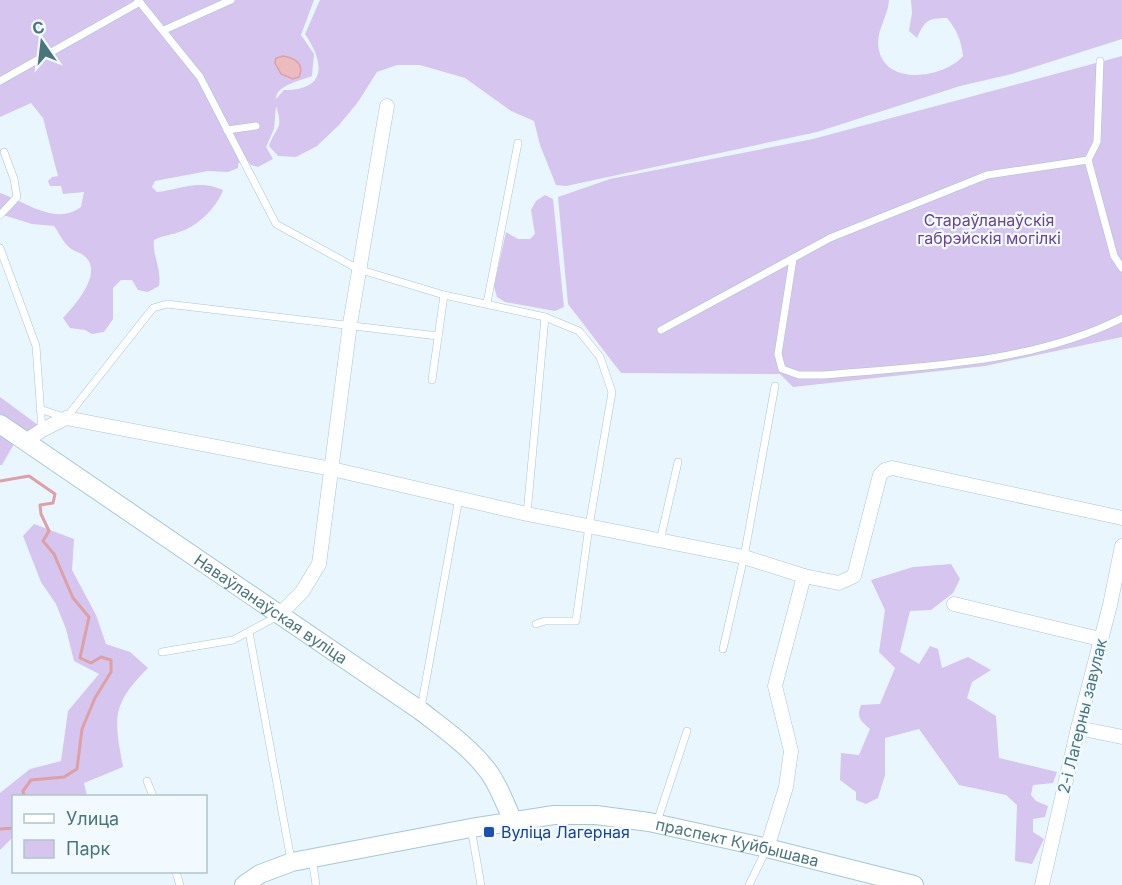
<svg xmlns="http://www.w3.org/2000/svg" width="1122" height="885" font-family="Inter,sans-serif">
	<rect width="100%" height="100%" fill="#eaf6fe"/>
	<g fill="#d5c5ef">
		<path d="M0 0H314L301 35 314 54 312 76C300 81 276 85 276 99L284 90C328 90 324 62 305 34L320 0H889C888 19 873 33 880 54 891 86 945 77 963 56 961 40 957 30 947 18 927 18 925 21 917 38L909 31 912 13 911 0H1122V39L1012 74 960 86 817 132 566 186 556 185 540 145 534 121 511 111 465 78 420 65H397L377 72 358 102 339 125 317 146 296 157 278 156 269 146C276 126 284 130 276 106L274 129 266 147 273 159 258 167 251 165 248 161 238 163V168L228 172 208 171 155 181 152 187 157 192C183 189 197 179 223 190 217 207 199 225 182 231 172 235 164 235 154 240 152 255 162 269 159 286L148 292 138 290 132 280H121L113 288V319L104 332 92 334 85 330 70 328 63 318C74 306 100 277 88 260 83 252 73 252 68 246 62 241 59 232 54 226L32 224 0 214V193C26 202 56 226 81 207L84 192 63 194 61 186H50L48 181 52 177 58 176 43 118 31 103 0 117Z"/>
		<polygon points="1122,56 1122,337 985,366 793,387 780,374 621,373 568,304 558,197 610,179 813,139"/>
		<polygon points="545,195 553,199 564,307 555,311 505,302 497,297 494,286 506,232 518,239 530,239 535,234 531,210 536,201"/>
		<polygon points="0,397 38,425 24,437 0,419"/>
		<polygon points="0,433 14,444 2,465 0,465"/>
		<path d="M34 524 74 539 72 570 96 615 106 644 130 652 148 668C111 705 114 718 123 767L84 783 87 796H14L13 837 0 850V793L30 769 61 761 68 711 99 674 74 661 66 629 56 604 41 582 23 536Z"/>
		<path d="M951 564 960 579 953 593 931 610 910 611 900 652 919 664 930 646 938 649 942 668 968 657 991 670 972 682 967 698 996 716 999 758 1057 772 1053 783 1033 785 1031 795 1036 801 1048 806 1045 817 1033 819V832L1044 839 1032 864 1015 861 1017 805 1006 795 959 785 919 729 885 738V775L878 798 866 804 856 800V792L840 780 841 753 859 755 870 729C861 721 856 718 861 705L880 704 895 668 879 652 885 610 871 580 913 567Z"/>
	</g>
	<path fill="#ebbbbe" stroke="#dea0a4" stroke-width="1.5" d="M283 56C295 58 305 64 299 77L293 79 281 74 275 63 276 58Z"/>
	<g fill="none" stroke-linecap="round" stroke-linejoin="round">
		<g stroke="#dea0a4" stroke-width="3">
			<polyline points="0,481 29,476 55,494 53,503 40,505 41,514 49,531 43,541 54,554 73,598 89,617 80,658 91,663 101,657 111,660 111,672 95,698 82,729 77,769 64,777 31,780 23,791 24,796"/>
			<polyline points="0,829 14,828"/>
		</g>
		<g stroke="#a8c6ce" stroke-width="8">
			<g id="lane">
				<polyline points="138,0 200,77 276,224 358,269 444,295 545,317 579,331 600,357 612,392 589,526 576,621 545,621 536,624"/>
				<polyline points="164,30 231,0"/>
				<polyline points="1100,61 1097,142 1088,160 1114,256 1122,268"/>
				<polyline points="0,81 140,2"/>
				<polyline points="227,130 256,126"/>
				<polyline points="0,215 17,197 14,179 4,152"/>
				<polyline points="0,248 36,346 42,430"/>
				<path d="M793 259 778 354 782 369 799 375H823C923 366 1031 364 1122 318"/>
				<polyline points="487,303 518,143"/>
				<polyline points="661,330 830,238 987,175 1088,160"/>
				<polyline points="432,380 444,295"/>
				<polyline points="40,409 66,418 153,308 167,304 438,336"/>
				<polyline points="527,514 545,317"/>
				<polyline points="660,541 678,462"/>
				<polyline points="249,632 291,860"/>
				<polyline points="723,649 744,557 775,386"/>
				<polyline points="162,652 233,640 278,616"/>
				<polyline points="421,708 459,498"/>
				<polyline points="147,781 153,796"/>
				<polyline points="657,822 687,731"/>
				<polyline points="471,828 481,885"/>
				<polyline points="312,858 316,885"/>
				<polyline points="176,872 180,885"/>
				<polyline points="749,885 766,850"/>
			</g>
		</g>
		<g stroke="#a8c6ce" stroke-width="15">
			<g id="street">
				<polyline points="26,441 42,430 66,418 332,469 527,514 744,557 804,576 839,583 854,576 880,475 885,470 892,468 1122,518"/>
				<polyline points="954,604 1100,639"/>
				<polyline points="280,614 302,592 319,564 350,324 387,106"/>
				<polyline points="1078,728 1122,737"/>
				<polyline points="767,848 786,787 791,751 775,686 804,576"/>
				<polyline points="1042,885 1078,728 1110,605 1122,546"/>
			</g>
		</g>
		<g stroke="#a5c8d2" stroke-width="20">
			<g id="secondary">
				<path id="s1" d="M0 424 421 711C444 729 470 747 488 771 499 786 506 805 513 822"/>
				<path id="s2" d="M244 885 260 874 292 862 471 828 554 815H596L649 822 767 848 914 885"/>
			</g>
		</g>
		<use href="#lane" stroke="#fff" stroke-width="7"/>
		<use href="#street" stroke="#fff" stroke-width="14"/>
		<use href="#secondary" stroke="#fff" stroke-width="18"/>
	</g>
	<rect fill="#1a4fb4" stroke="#f2faff" stroke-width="2" x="483" y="826" width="12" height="12" rx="3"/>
	<g text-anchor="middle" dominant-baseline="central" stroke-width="4.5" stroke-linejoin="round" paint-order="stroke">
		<g font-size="16" fill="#6a4491" stroke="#f2faff">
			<text x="989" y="220">Стараўланаўскія<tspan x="989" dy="18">габрэйскія могілкі</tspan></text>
		</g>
		<g font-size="16" fill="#49767d" stroke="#f2faff">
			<text stroke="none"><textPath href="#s1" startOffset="328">Наваўланаўская вуліца</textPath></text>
			<text transform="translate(1082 716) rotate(-76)">2-і Лагерны завулак</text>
			<text stroke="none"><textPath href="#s2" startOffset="506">праспект Куйбышава</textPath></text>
		</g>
		<g font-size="16" fill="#164399" stroke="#f2faff" text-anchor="start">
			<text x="501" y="832">Вуліца Лагерная</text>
		</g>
	</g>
	<rect x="12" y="795" width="195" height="78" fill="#f2faff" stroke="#aec5cb" stroke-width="1.5"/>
	<rect x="24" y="814" width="30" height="9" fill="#ffffff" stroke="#aec5cb" stroke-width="1.5"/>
	<text x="66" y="825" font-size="18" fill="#49767d">Улица</text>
	<rect x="24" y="840" width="30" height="18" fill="#d5c5ef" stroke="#aec5cb" stroke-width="1.5"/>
	<text x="66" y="855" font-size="18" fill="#49767d">Парк</text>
	<g transform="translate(42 42) rotate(346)" stroke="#f2faff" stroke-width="4.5" paint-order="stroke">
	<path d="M0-4.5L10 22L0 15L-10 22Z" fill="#49767d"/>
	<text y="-9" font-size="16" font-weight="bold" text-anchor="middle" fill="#49767d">С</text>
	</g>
</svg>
